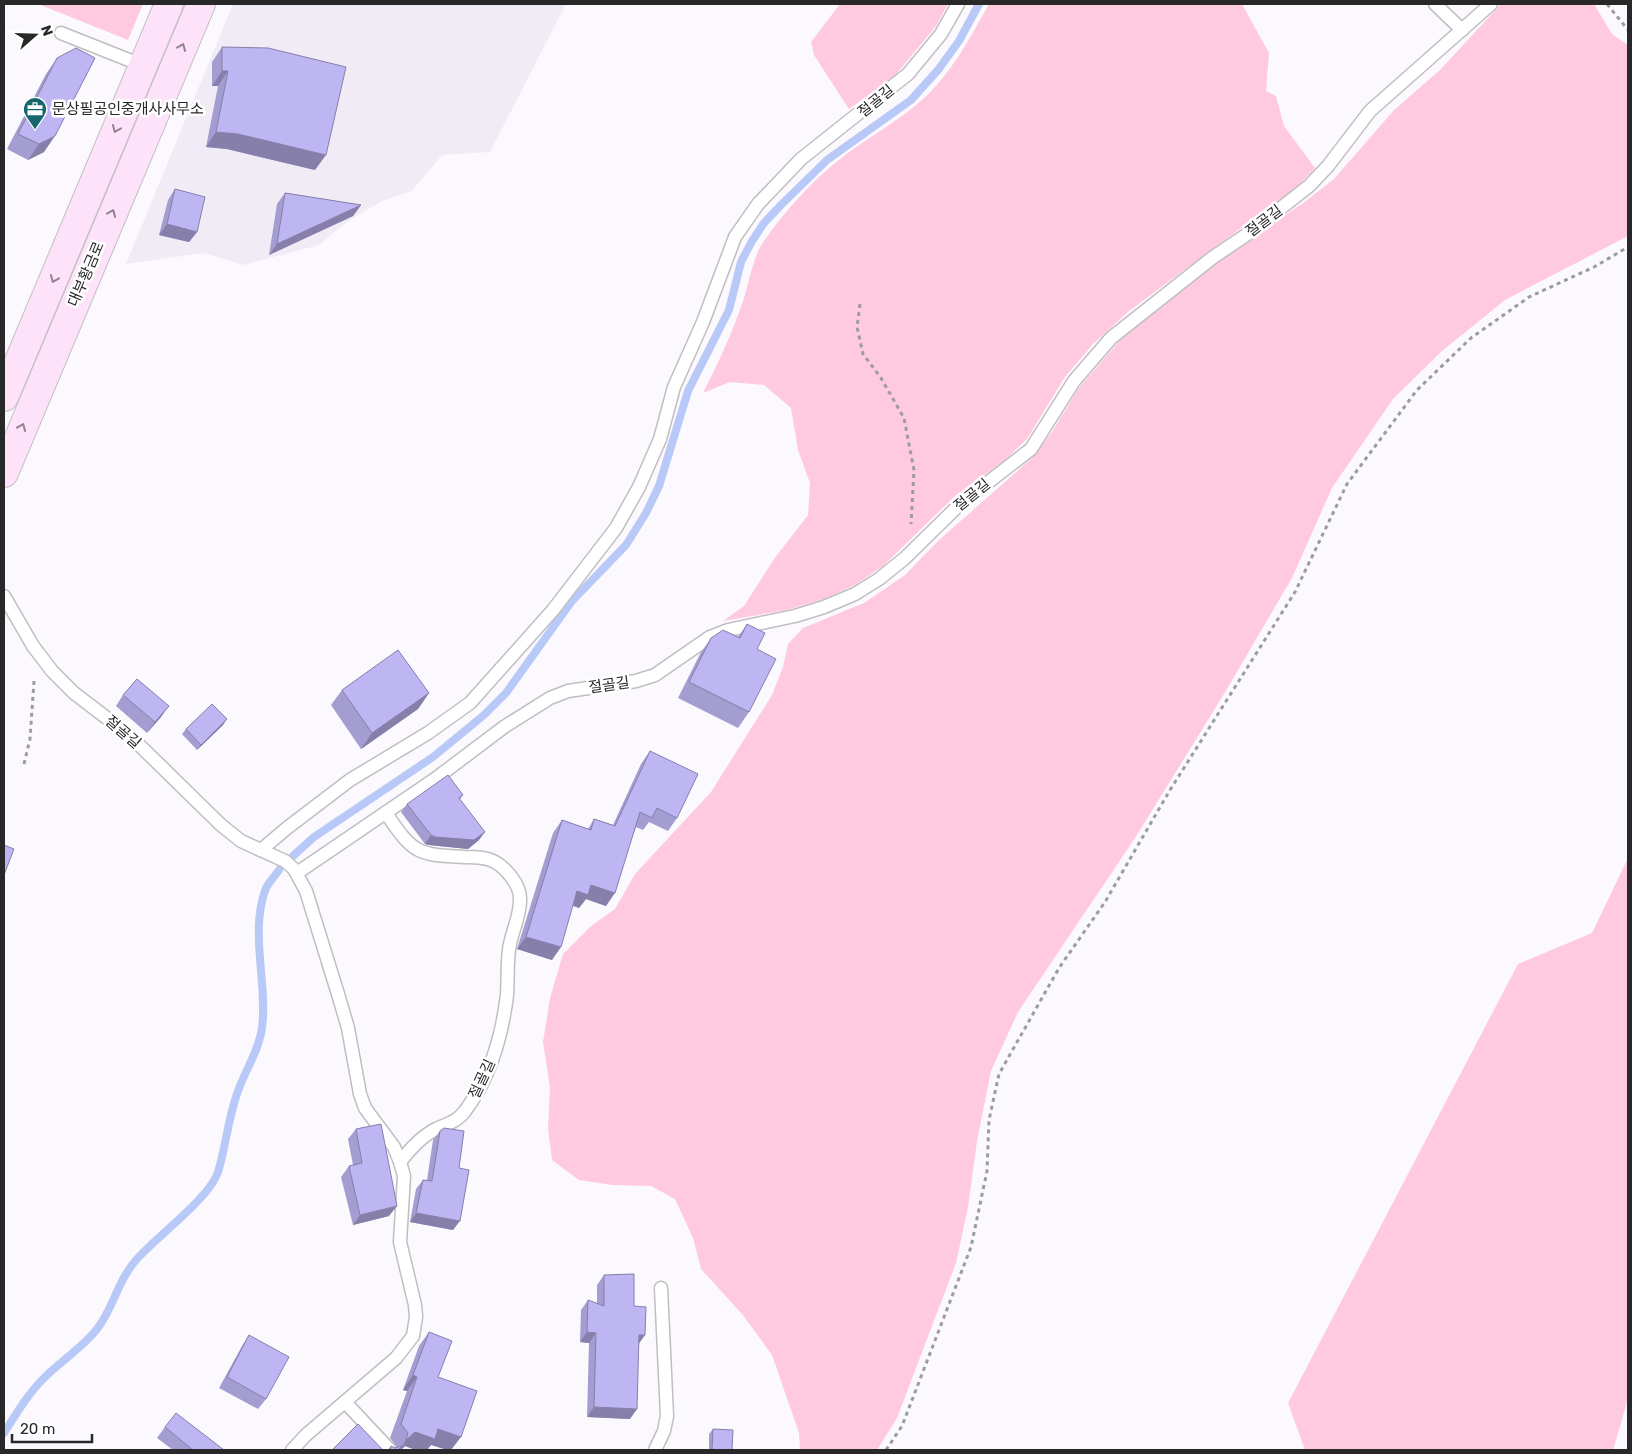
<svg xmlns="http://www.w3.org/2000/svg" width="1632" height="1454" font-family="Rubik,'Noto Sans KR',sans-serif">
	<rect width="100%" height="100%" fill="#fbf9fd"/>
	<polygon fill="#f1ebf6" points="233,4 566,4 490,152 442,155 412,191 382,201 347,222 319,245 243,265 204,253 126,264"/>
	<g fill="#ffcae0">
		<polygon points="38,4 143,4 128,40"/>
		<polygon points="840,4 948,4 936,26 893,78 849,109 814,55 811,42"/>
		<path d="M989 4H1242L1269 53 1266 91 1276 96 1284 126 1315 168 1298 186 1129 311 1093 344 1065 377 1027 439 1005 460 955 496 883 566 855 585 824 599 787 610 723 621 744 606 774 559 808 515 810 483 798 450 791 408 764 385 730 382 703 393C719 362 733 331 744 298 750 279 753 255 766 238 786 210 812 181 839 160 865 139 896 123 922 100 951 74 970 38 989 4Z"/>
		<polygon points="1501,4 1594,4 1612,34 1628,45 1628,236 1505,300 1442,351 1393,399 1332,488 1292,578 1224,694 1137,835 1018,1012 991,1071 977,1141 968,1207 956,1263 897,1418 877,1450 800,1450 799,1433 772,1355 742,1314 701,1269 693,1238 675,1199 651,1186 612,1185 579,1180 552,1160 548,1128 550,1087 543,1042 550,998 563,954 591,926 615,909 635,874 711,792 772,695 783,667 788,644 803,628 864,603 905,575 939,540 1031,459 1052,432 1078,389 1132,326 1221,258 1303,203 1334,179 1394,110 1440,70"/>
		<polygon points="1628,858 1628,1399 1613,1450 1305,1450 1288,1403 1518,964 1592,933"/>
	</g>
	<g fill="none" stroke-linecap="round" stroke-linejoin="round">
		<g stroke="#b8c9f8" stroke-width="8">
			<polyline points="293,856 314,837 433,757 484,715 506,693 572,601 626,545 646,513 659,486 688,391 729,310 741,262 752,241 764,223 781,205 827,160 911,100 938,70 959,41 979,4"/>
			<path d="M4 1433C16 1414 28 1394 44 1378 61 1361 82 1348 97 1329 113 1309 117 1282 136 1260 157 1236 209 1199 218 1172 226 1146 228 1118 238 1091 245 1071 259 1050 262 1028 268 983 249 932 266 888 269 882 275 876 279 870"/>
		</g>
		<g stroke="#c0bec1" stroke-width="15">
			<g id="lane">
				<polyline points="1435,4 1462,30"/>
				<polyline points="61,33 144,66"/>
				<polyline points="4,596 33,646 52,671 74,693 129,735 221,825 241,841 285,861 294,869 306,891 338,994 348,1028 360,1094 365,1108 394,1147 400,1162 404,1176 400,1242 415,1305 416,1317 413,1336 396,1358 306,1435 292,1450"/>
				<path d="M386 813C413 854 418 855 465 857 475 857 487 857 495 862 506 868 520 885 520 898 521 916 511 932 509 950 507 965 508 980 507 995 502 1036 490 1078 465 1111 458 1121 447 1124 436 1129 422 1136 410 1149 400 1162"/>
				<polyline points="261,850 287,828 350,780 428,733 470,703 553,610 616,528 639,487 660,439 674,387 703,322 735,237 758,204 801,159 908,74 941,34 958,4"/>
				<polyline points="297,873 435,779 504,727 550,698 568,691 636,681 655,675 710,637 728,630 795,616 824,607 855,594 879,579 905,558 959,505 1031,449 1074,381 1111,338 1212,258 1249,233 1309,186 1328,166 1370,111 1491,4"/>
				<polyline points="345,1402 390,1450"/>
				<polyline points="655,1450 664,1431 667,1416 661,1288"/>
			</g>
		</g>
		<g stroke="#c0bec1" stroke-width="30">
			<g id="secondary">
				<polyline points="4,397 169,4"/>
				<polyline points="4,473 201,4"/>
			</g>
		</g>
		<g stroke="#9c9b9e" stroke-width="3" stroke-dasharray="4 4" stroke-linecap="butt">
			<polyline points="1607,4 1628,30"/>
			<polyline points="860,304 857,327 863,354 881,378 904,418 914,470 911,524"/>
			<polyline points="24,764 30,739 34,681"/>
			<polyline points="886,1450 902,1426 971,1247 987,1171 989,1120 999,1074 1059,968 1105,902 1170,790 1295,592 1347,484 1417,390 1471,338 1529,297 1594,267 1628,247"/>
		</g>
		<use href="#lane" stroke="#fff" stroke-width="12"/>
		<use href="#secondary" stroke="#fde2f9" stroke-width="28"/>
	</g>
	<g fill="#a39dd1">
		<polygon points="222,47 315,170 227,149 206,147 218,86 212,86 212,62"/>
		<polygon points="57,58 44,152 28,160 7,149 46,74"/>
		<polygon points="175,189 197,232 189,242 159,235 168,200"/>
		<polygon points="285,193 361,205 353,216 269,255 277,204"/>
		<polygon points="747,624 757,649 749,712 738,728 678,698 700,654 711,638 738,637"/>
		<polygon points="342,690 429,693 418,709 361,749 331,705"/>
		<polygon points="123,695 161,717 147,733 116,706"/>
		<polygon points="223,725 197,750 182,734 186,729"/>
		<polygon points="650,751 677,818 668,831 649,822 643,830 636,827 606,906 586,899 579,908 572,905 552,960 517,949 553,833 562,820 588,829 594,819 613,825 641,764"/>
		<polygon points="463,795 460,799 479,840 468,849 429,845 425,844 401,812 407,804"/>
		<polygon points="356,1129 389,1216 353,1225 341,1177 349,1166 353,1165 348,1139"/>
		<polygon points="440,1131 459,1168 453,1230 410,1222 416,1189 423,1180 427,1180 433,1140"/>
		<polygon points="604,1275 634,1306 639,1343 630,1419 587,1417 589,1343 580,1342 581,1310 588,1300 597,1303 597,1285"/>
		<polygon points="429,1332 438,1377 431,1445 427,1450 416,1450 405,1446 401,1450 388,1450 391,1446 395,1448 397,1447 390,1438 407,1391 403,1390 419,1346"/>
		<polygon points="249,1335 266,1399 258,1409 219,1388 242,1346"/>
		<polygon points="165,1427 224,1450 173,1450 157,1438"/>
		<polygon points="713,1429 732,1450 709,1450 709,1434"/>
	</g>
	<g fill="#857faa">
		<polygon points="222,71 228,71 218,86 212,86"/>
		<polygon points="216,132 238,134 326,155 315,170 227,149 206,147"/>
		<polygon points="55,136 44,152 28,160 39,144"/>
		<polygon points="361,205 353,216 269,255 277,244"/>
		<polygon points="167,224 197,232 189,242 159,235"/>
		<polygon points="429,693 418,709 361,749 372,733"/>
		<polygon points="169,706 161,717 147,733 155,722"/>
		<polygon points="227,719 223,725 197,750 201,745"/>
		<polygon points="485,832 479,840 468,849 429,845 425,844 431,835"/>
		<polygon points="591,885 615,893 606,906 586,899 579,908 568,904 577,891"/>
		<polygon points="526,937 561,947 552,960 517,949"/>
		<polygon points="397,1206 389,1216 353,1225 360,1215"/>
		<polygon points="416,1213 460,1221 453,1230 410,1222"/>
		<polygon points="587,1332 596,1333 589,1343 580,1342"/>
		<polygon points="639,1335 645,1335 638,1345"/>
		<polygon points="413,1375 417,1377 407,1391 403,1390"/>
		<polygon points="594,1407 637,1409 630,1419 587,1417"/>
		<polygon points="438,1429 461,1437 451,1450 447,1450 431,1445 427,1450 416,1450 405,1446 401,1450 400,1450 406,1440 415,1432"/>
	</g>
	<g fill="#beb6f3" stroke="#857faa">
		<polygon points="222,47 268,48 346,67 326,155 238,134 216,132 228,71 222,71"/>
		<polygon points="76,48 95,58 55,136 39,144 18,134 57,58"/>
		<polygon points="175,189 205,197 197,232 167,224"/>
		<polygon points="285,193 361,205 277,244"/>
		<polygon points="747,624 765,633 757,649 776,659 749,712 689,682 711,638 723,630 740,638"/>
		<polygon points="398,650 429,693 372,733 342,690"/>
		<polygon points="137,679 169,706 155,722 123,695"/>
		<polygon points="212,704 227,719 201,745 186,729"/>
		<polygon points="650,751 698,774 677,818 657,808 652,818 640,812 615,893 591,885 588,895 577,891 561,947 526,937 562,820 591,830 594,819 615,826"/>
		<polygon points="448,775 463,795 459,798 485,832 474,840 435,837 431,835 407,804"/>
		<polygon points="4,845 14,849 4,875"/>
		<polygon points="381,1124 397,1206 360,1215 349,1166 362,1163 356,1129"/>
		<polygon points="444,1128 464,1131 459,1168 469,1170 460,1221 416,1213 423,1180 432,1181 440,1131"/>
		<polygon points="634,1274 634,1306 646,1307 645,1335 639,1335 637,1409 594,1407 596,1333 587,1332 588,1300 604,1306 604,1275"/>
		<polygon points="429,1332 452,1341 438,1377 477,1391 461,1437 438,1429 435,1439 415,1432 406,1440 408,1433 401,1424 417,1377 413,1375"/>
		<polygon points="249,1335 289,1357 266,1399 227,1377"/>
		<polygon points="176,1413 224,1450 193,1450 165,1427"/>
		<polygon points="358,1424 383,1450 332,1450"/>
		<polygon points="713,1429 733,1430 732,1450 712,1450"/>
		<polygon points="391,1446 395,1448 402,1446 398,1450 390,1450"/>
	</g>
	<defs><path id="oneway-chevron" d="M-2-3.5L2.5 0L-2 3.5" fill="none" stroke-width="1.6" stroke-linecap="round" stroke-linejoin="round" transform="scale(1.25)"/></defs>
	<g stroke="#928591">
		<use href="#oneway-chevron" transform="translate(182 47) rotate(-67)"/>
		<use href="#oneway-chevron" transform="translate(116 129) rotate(113)"/>
		<use href="#oneway-chevron" transform="translate(112 213) rotate(-67)"/>
		<use href="#oneway-chevron" transform="translate(54 279) rotate(113)"/>
		<use href="#oneway-chevron" transform="translate(22 427) rotate(-68)"/>
	</g>
	<defs>
		<g id="office-pin" transform="scale(1.25)"><path d="M0 17L-7.5 6A9.5 9.5 0 1 1 7.5 6Z" fill="#18656e" stroke="#fff"/><path d="M-6-3h4V-5.5h4V-3h4V5H-6ZM-1-4.5V-3h2v-1.5ZM-6 0V1H6V0Z" fill="#fff"/></g>
	</defs>
	<g fill-rule="evenodd">
		<use href="#office-pin" x="35" y="109"/>
	</g>
	<g text-anchor="middle" dominant-baseline="central" stroke-width="5" stroke-linejoin="round" paint-order="stroke">
		<g font-size="15" fill="#282829" stroke="#fff">
			<text transform="translate(876 101) rotate(-39)">절골길</text>
			<text transform="translate(1264 221) rotate(-37)">절골길</text>
			<text transform="translate(86 274) rotate(-67)">대부황금로</text>
			<text transform="translate(972 495) rotate(-39)">절골길</text>
			<text transform="translate(609 685) rotate(-8)">절골길</text>
			<text transform="translate(123 732) rotate(41)">절골길</text>
			<text transform="translate(482 1079) rotate(-65)">절골길</text>
		</g>
		<g font-size="15" fill="#282829" stroke="#fff" text-anchor="start">
			<text x="52" y="109">문상필공인중개사사무소</text>
		</g>
	</g>
	<rect width="1632" height="1454" fill="none" stroke="#282829" stroke-width="10"/>
	<g transform="translate(35 35) rotate(70)" stroke="#ffffff" stroke-width="4" paint-order="stroke">
	<path d="M0-4L9 19L0 12L-9 19Z" fill="#282829"/>
	<text y="-8" font-size="14" font-weight="bold" text-anchor="middle" fill="#282829">N</text>
	</g>
	<path d="M12 1434v8h80v-8" fill="none" stroke="#282829" stroke-width="2.5"/>
	<text x="20" y="1434" font-size="15" fill="#282829" stroke="#ffffff" stroke-width="4" paint-order="stroke">20 m</text>
</svg>
